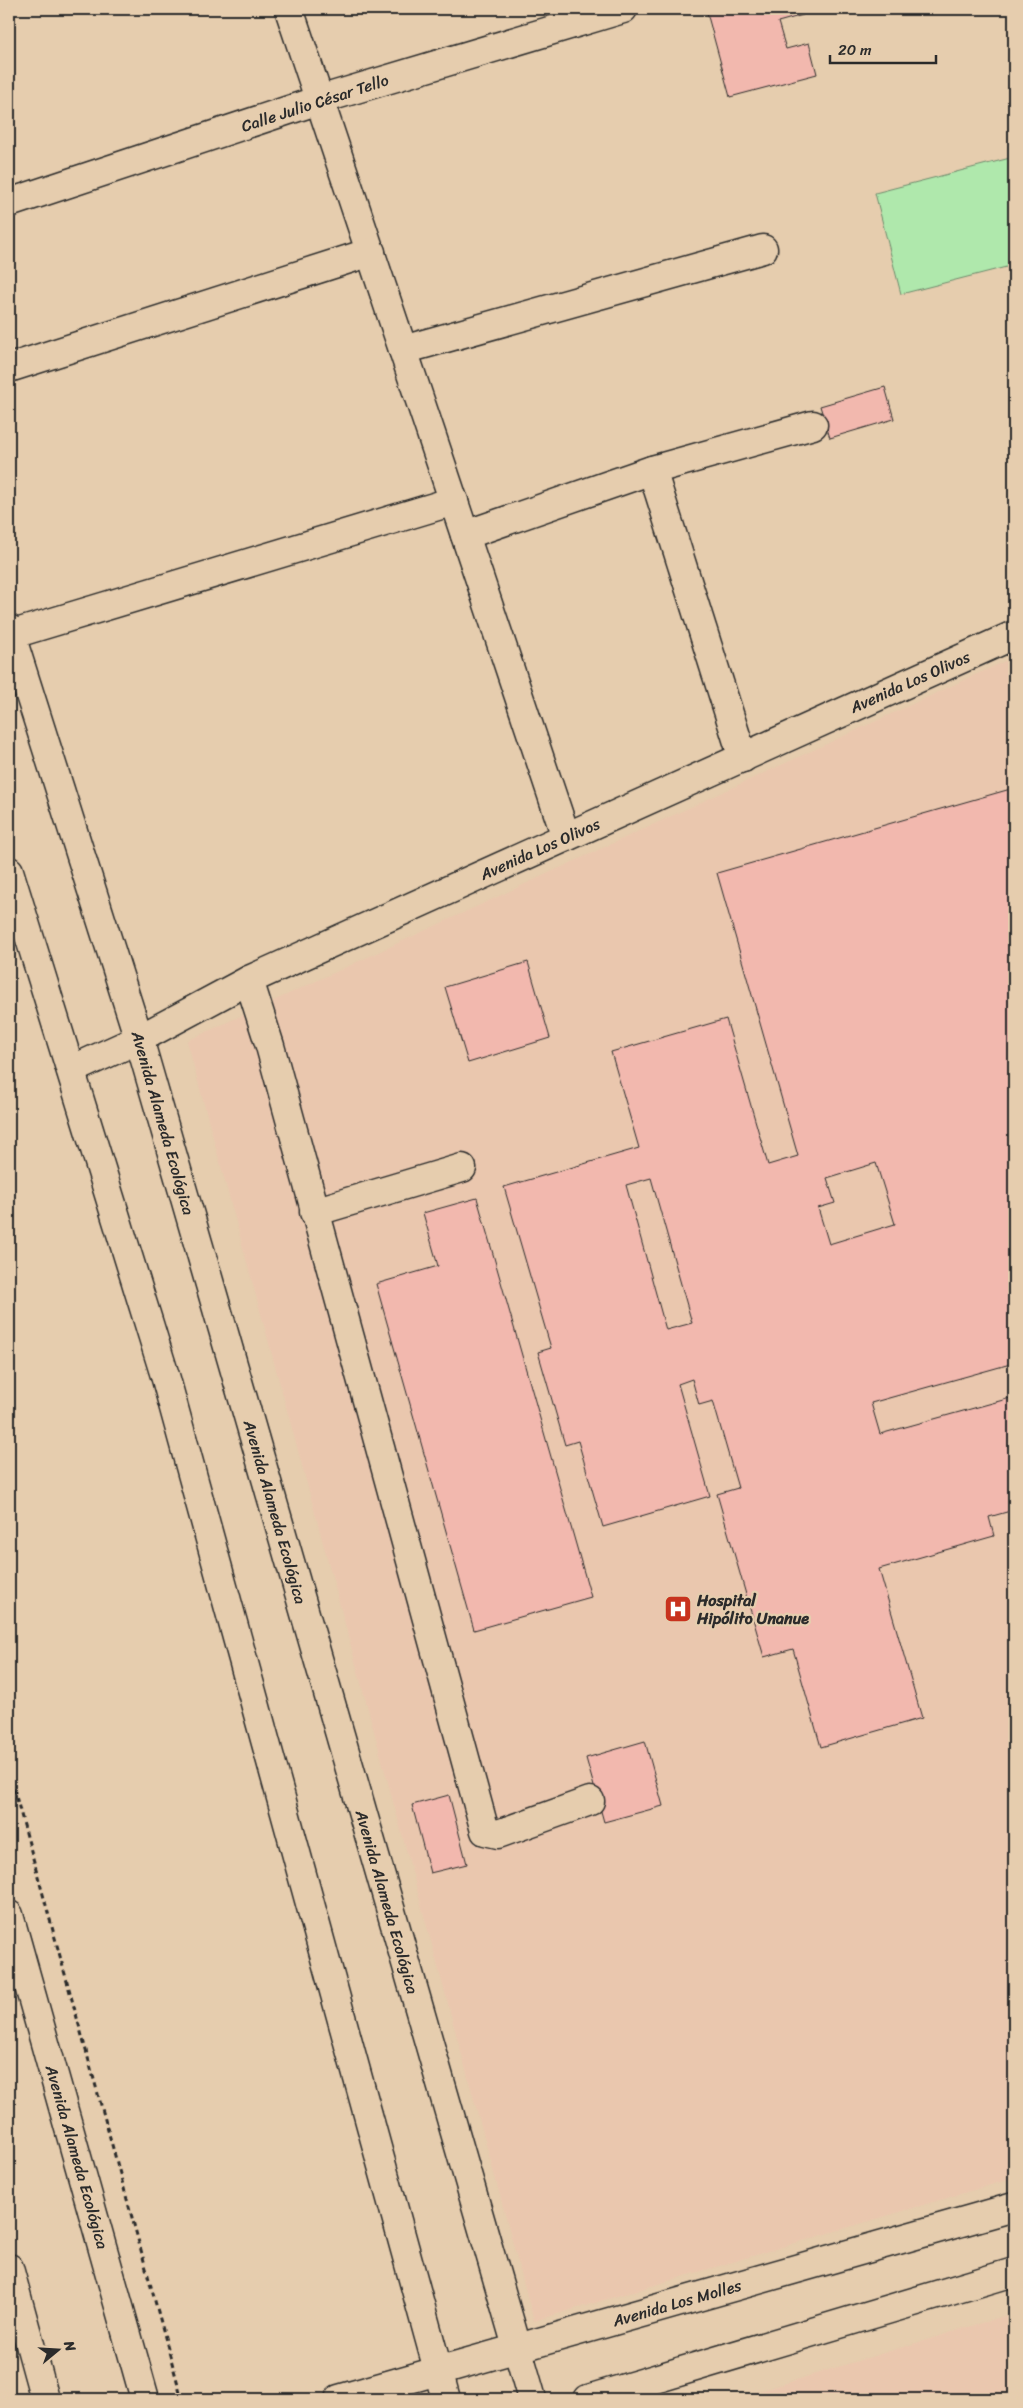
<svg xmlns="http://www.w3.org/2000/svg" width="1023" height="2408" font-family="Sriracha,sans-serif">
	<rect width="100%" height="100%" fill="#e6cdae"/>
	<filter id="ink" filterUnits="userSpaceOnUse"><feTurbulence type="fractalNoise" baseFrequency=".02" numOctaves="2"/><feDisplacementMap in="SourceGraphic" scale="10" xChannelSelector="R" yChannelSelector="G"/><feConvolveMatrix kernelMatrix="1 2 1 2 8 2 1 2 1" color-interpolation-filters="sRGB"/></filter>
	<g filter="url(#ink)">
		<g fill="#eac7ae">
			<polygon points="1014,657 1014,2178 534,2321 187,1041"/>
			<polygon points="1014,2313 1014,2399 734,2399"/>
		</g>
		<polygon fill="#afe8ac" stroke="#6d8a6c" points="1014,157 1014,265 901,294 875,193"/>
		<g fill="#f2b8ae" stroke="#2b2b2b" fill-rule="evenodd">
			<polygon points="706,9 801,9 803,15 778,22 786,49 809,43 817,74 730,97"/>
			<polygon points="885,387 894,419 830,438 820,406"/>
			<path d="M1014 788V1363L871 1403 880 1434 1014 1397V1510L989 1517 994 1536 879 1569 922 1718 821 1747 793 1649 764 1657 717 1494 738 1488 713 1401 699 1405 692 1379 678 1384 710 1496 603 1527 578 1441 565 1445 538 1352 551 1348 504 1187 639 1148 611 1052 726 1019 768 1165 798 1156 717 873ZM876 1163 895 1224 829 1244 818 1208 835 1203 827 1178ZM651 1178 692 1323 666 1330 626 1185Z"/>
			<polygon points="528,962 550,1038 468,1063 445,987"/>
			<polygon points="477,1198 591,1597 474,1630 376,1284 438,1266 423,1213"/>
			<polygon points="645,1741 663,1806 604,1822 586,1758"/>
			<polygon points="449,1795 467,1864 430,1873 412,1805"/>
		</g>
		<g fill="none" stroke-linecap="round" stroke-linejoin="round">
			<g stroke="#2b2b2b" stroke-width="31">
				<g id="minor">
					<polyline points="289,9 566,837"/>
					<polyline points="9,203 319,100 623,9"/>
					<polyline points="403,350 763,249"/>
					<polyline points="9,368 371,252"/>
					<polyline points="652,470 743,758"/>
					<polyline points="465,535 652,470 813,425"/>
					<polyline points="9,629 139,1039 532,2399"/>
					<polyline points="10,635 454,501"/>
					<polyline points="249,980 270,1046 485,1831 498,1834 590,1801"/>
					<polyline points="71,1070 139,1039 249,980 1014,635"/>
					<polyline points="314,1212 462,1168"/>
					<polyline points="9,2268 45,2399"/>
					<polyline points="339,2399 1014,2207"/>
					<polyline points="588,2399 1014,2272"/>
				</g>
			</g>
			<g stroke="#2b2b2b" stroke-width="31">
				<g id="major">
					<polyline points="9,871 166,1379 446,2399"/>
					<polyline points="9,1915 145,2399"/>
				</g>
			</g>
			<polyline stroke="#2b2b2b" stroke-width="3" stroke-dasharray="5 4" stroke-linecap="butt" points="9,1771 182,2399"/>
			<use href="#minor" stroke="#e6cdae" stroke-width="28"/>
			<use href="#major" stroke="#e6cdae" stroke-width="28"/>
		</g>
	</g>
	<defs>
		<g id="hospital-square" transform="scale(1.4375)"><rect x="-9" y="-9" width="18" height="18" rx="4" fill="#c8321e" stroke="#e6cdae"/><path d="M-5-5h3v3.5h4V-5h3V5h-3V1.5h-4V5h-3Z" fill="#fff"/></g>
	</defs>
	<g fill-rule="evenodd">
		<use href="#hospital-square" x="678" y="1609"/>
	</g>
	<g text-anchor="middle" dominant-baseline="central" stroke-width="4.5" stroke-linejoin="round" paint-order="stroke">
		<g font-size="16" fill="#2b2b2b" stroke="#e6cdae">
			<text transform="translate(315 103) rotate(-18)">Calle Julio César Tello</text>
			<text transform="translate(910 682) rotate(-24)">Avenida Los Olivos</text>
			<text transform="translate(540 849) rotate(-24)">Avenida Los Olivos</text>
			<text transform="translate(163 1123) rotate(74)">Avenida Alameda Ecológica</text>
			<text transform="translate(275 1512) rotate(74)">Avenida Alameda Ecológica</text>
			<text transform="translate(387 1902) rotate(74)">Avenida Alameda Ecológica</text>
			<text transform="translate(77 2157) rotate(74)">Avenida Alameda Ecológica</text>
			<text transform="translate(677 2303) rotate(-16)">Avenida Los Molles</text>
		</g>
		<g font-size="16" font-weight="bold" fill="#2b2b2b" stroke="#e6cdae" text-anchor="start">
			<text x="697" y="1600">Hospital<tspan x="697" dy="18">Hipólito Unanue</tspan></text>
		</g>
	</g>
	<rect width="1023" height="2408" fill="none" stroke="#e6cdae" stroke-width="30"/>
	<rect x="15" y="15" width="993" height="2378" fill="none" stroke="#2b2b2b" stroke-width="2" filter="url(#ink)"/>
	<g transform="translate(58 2350) rotate(72)" stroke="#e6cdae" stroke-width="4" paint-order="stroke">
	<path d="M0-4L9 19L0 12L-9 19Z" fill="#2b2b2b"/>
	<text y="-8" font-size="14" font-weight="bold" text-anchor="middle" fill="#2b2b2b">N</text>
	</g>
	<path d="M830 55v8h106v-8" fill="none" stroke="#2b2b2b" stroke-width="2.5"/>
	<text x="838" y="55" font-size="15" fill="#2b2b2b" stroke="#e6cdae" stroke-width="4" paint-order="stroke">20 m</text>
</svg>
